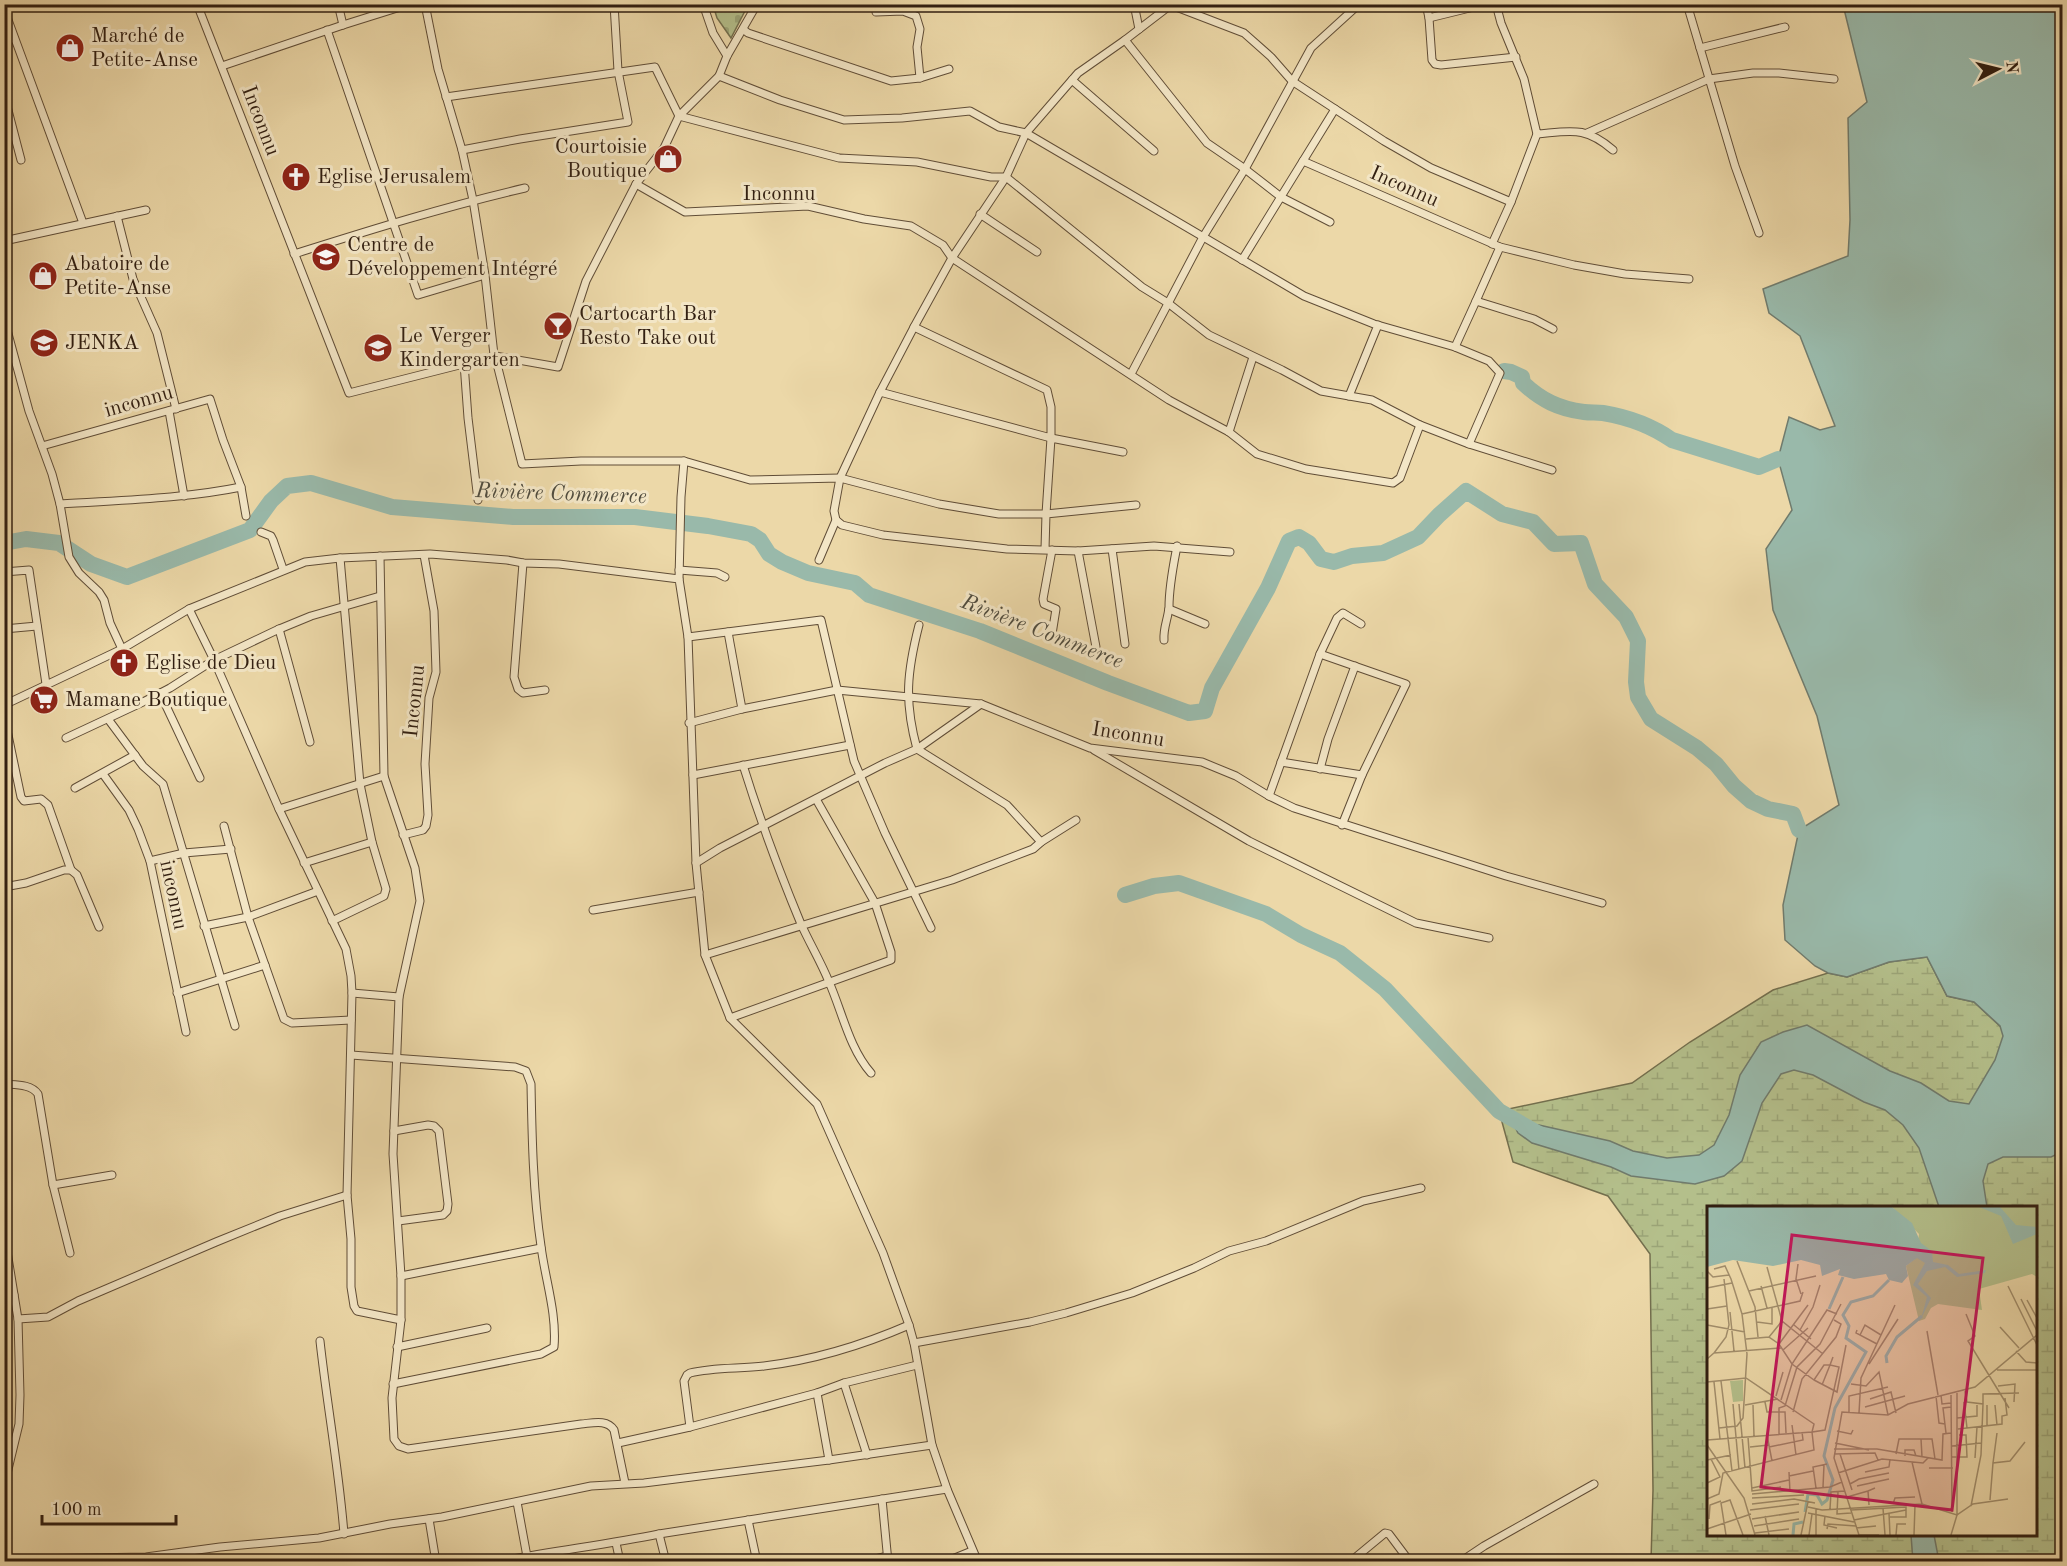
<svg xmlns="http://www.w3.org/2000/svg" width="2067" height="1566" font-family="'Old Standard TT',serif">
	<defs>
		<pattern id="wetland-marsh" width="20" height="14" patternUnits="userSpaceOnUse" patternTransform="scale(1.5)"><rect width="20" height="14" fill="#b4bf8b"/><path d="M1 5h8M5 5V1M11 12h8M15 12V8" fill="none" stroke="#9ba477"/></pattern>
		<pattern id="cemetery-stones" width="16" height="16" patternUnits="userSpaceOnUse" patternTransform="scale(1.5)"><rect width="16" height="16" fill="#b4bf8b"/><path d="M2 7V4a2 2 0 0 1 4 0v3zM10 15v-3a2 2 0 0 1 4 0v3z" fill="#9ba477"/></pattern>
	</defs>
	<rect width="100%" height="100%" fill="#ecd8a8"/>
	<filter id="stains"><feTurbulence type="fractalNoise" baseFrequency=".00333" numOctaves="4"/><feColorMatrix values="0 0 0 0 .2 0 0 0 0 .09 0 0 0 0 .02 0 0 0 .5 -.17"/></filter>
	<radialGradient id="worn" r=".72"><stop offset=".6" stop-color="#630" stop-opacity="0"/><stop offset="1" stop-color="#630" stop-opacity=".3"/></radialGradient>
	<path fill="url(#wetland-marsh)" stroke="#736f4e" stroke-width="1.5" fill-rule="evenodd" d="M1927 957 1947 996 1974 1002 2000 1026 2062 1048V1561H1651L1653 1490 1650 1254 1608 1196 1513 1162 1499 1111 1632 1083 1690 1042 1773 990 1828 973 1847 977 1889 962ZM1708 1208H2036V1534H1708Z"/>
	<polygon fill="url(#cemetery-stones)" stroke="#736f4e" stroke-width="1.5" points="713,5 748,5 731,38 717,18"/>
	<g fill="#99b9aa" stroke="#707b6d" stroke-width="1.5">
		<polygon points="1843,5 2062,5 2062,1152 2051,1157 2003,1157 1988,1164 1983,1181 1987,1207 1939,1207 1919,1148 1903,1125 1885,1110 1864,1102 1813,1075 1794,1070 1781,1074 1762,1103 1742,1161 1724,1176 1695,1184 1631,1176 1611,1167 1532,1143 1518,1133 1515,1127 1521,1123 1539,1125 1610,1141 1633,1151 1667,1158 1699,1155 1714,1145 1729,1115 1740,1075 1761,1042 1783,1032 1807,1025 1890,1071 1921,1083 1949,1101 1969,1104 1995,1060 2003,1036 2000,1026 1974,1002 1947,996 1927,957 1889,962 1847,977 1828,973 1815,966 1785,940 1783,905 1799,830 1839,805 1817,716 1773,610 1766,549 1792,510 1778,459 1789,417 1820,430 1835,426 1800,336 1769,313 1763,289 1848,256 1850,220 1848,118 1867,102"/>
		<polygon points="1911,1535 1934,1535 1939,1561 1913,1561"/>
	</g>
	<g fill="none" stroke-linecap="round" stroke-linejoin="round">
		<g stroke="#99b9aa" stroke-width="16">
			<path d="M1504 371 1511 372 1522 377 1523 383C1541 400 1559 409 1584 412 1591 413 1597 412 1603 413 1627 417 1652 426 1672 440L1759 467 1778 459"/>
			<polyline points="4,543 26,539 59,543 91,564 127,577 250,530 271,501 287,486 311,483 392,507 513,517 635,517 708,526 751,534 760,540 769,554 782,562 808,573 855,583 869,595 980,631 1108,683 1189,713 1205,711 1212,688 1268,588 1289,541 1299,537 1309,543 1321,559 1334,562 1352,556 1383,553 1418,537 1439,515 1466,491 1502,514 1533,522 1554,544 1581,543 1595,584 1626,617 1638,641 1636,682 1638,697 1651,719 1697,748 1716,764 1734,786 1751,801 1768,809 1793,814 1799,830"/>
			<polyline points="1125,895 1154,886 1179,883 1266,914 1301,935 1340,953 1385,989 1499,1111 1539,1134"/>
		</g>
		<g stroke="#604d37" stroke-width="9">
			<g id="street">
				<polyline points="197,4 349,393 495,356"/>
				<polyline points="338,4 343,25"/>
				<polyline points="425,4 438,69 462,150 473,200 485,275 494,355"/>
				<polyline points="703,4 713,33 727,56"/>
				<polyline points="757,4 727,56 719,76 679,116 664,148 636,184 586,281 558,367 495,356 522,464 581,461 684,461 750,480 840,478 939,504 999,514 1046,514 1051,438 1123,452"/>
				<polyline points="1134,4 1139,29"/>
				<polyline points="1426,4 1429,18 1486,4"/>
				<path d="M1496 4 1501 23 1524 79 1537 134C1572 131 1585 126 1613 150"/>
				<polyline points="1687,4 1735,166 1759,233"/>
				<polyline points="1171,5 1244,33 1271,57 1292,81 1384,141 1431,168 1511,202"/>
				<polyline points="4,9 83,223"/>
				<polyline points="876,12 903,11 916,16 920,29 917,47 920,78"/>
				<polyline points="1429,18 1432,60 1435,64 1441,65 1516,57"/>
				<polyline points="327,30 418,295 485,275"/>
				<polyline points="744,30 748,33 891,81 920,78 949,69"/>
				<polyline points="1125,40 1207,143 1245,169 1281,197 1330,222"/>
				<polyline points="4,42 14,38"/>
				<polyline points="1700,48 1785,27"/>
				<polyline points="222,66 343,25 410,4"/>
				<polyline points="719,76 780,100 844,120 902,118 970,111 999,127 1026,133 1304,296 1374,324 1455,347 1489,361 1500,373 1469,444"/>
				<polyline points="1072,80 1154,151"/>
				<polyline points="4,95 21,160"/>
				<polyline points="446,97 655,67 679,116 839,158 917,162 991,177 1006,177 1142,287 1168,303 1209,335 1282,370 1321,391 1372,400 1420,425 1469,444 1552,470"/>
				<polyline points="1587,133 1709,79 1753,73 1779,73 1834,79"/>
				<polyline points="462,150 520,139 628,122 618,71 614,4"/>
				<polyline points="1303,161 1500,247 1574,265 1625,274 1689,279"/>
				<polyline points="636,184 685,212 808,206 864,219 911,226 943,245 952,258 1169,400 1229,432 1257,454 1306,469 1393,483 1400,478 1420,425"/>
				<polyline points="980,214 1037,252"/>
				<polyline points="117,216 133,279 157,333 176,409"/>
				<polyline points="4,241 146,210"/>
				<polyline points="1492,244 1511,202 1537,134"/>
				<path d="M294 254C370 230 447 206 525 188"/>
				<polyline points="1242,260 1335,109"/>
				<polyline points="1476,301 1500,247"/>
				<polyline points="4,319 29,411 52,474 60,504 69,557 79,573 99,592 104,600 110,623 122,649"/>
				<polyline points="914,327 880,392 840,478 834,511 836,520 842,525 883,535 1007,549 1078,551 1154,546 1230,552"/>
				<polyline points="1455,347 1476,301 1534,319 1553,329"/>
				<polyline points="464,363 468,418 478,500"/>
				<polyline points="1131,374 1203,237 1245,169 1311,48 1356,7 1365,4"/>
				<polyline points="880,392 1051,438 1051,407 1047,390 914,327 952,258 1006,177 1026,133 1078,73 1125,40 1172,4"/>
				<polyline points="1349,396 1378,325"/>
				<polyline points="169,411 184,496"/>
				<polyline points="1229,432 1253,357"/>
				<polyline points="42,446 210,399 223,440 241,487 246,516"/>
				<path d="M60 504C120 500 182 499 241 487"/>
				<polyline points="261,532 271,536 273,540 283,569"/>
				<polyline points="1045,549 1046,514 1136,505"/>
				<polyline points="1112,549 1125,644"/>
				<polyline points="1052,550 1043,599 1044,604 1056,609 1052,634"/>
				<polyline points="1078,551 1096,647"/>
				<path d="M380 556 384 776 415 868 420 901 399 997 393 1154 401 1276V1320L392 1398 394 1439 399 1446 408 1449 581 1424C593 1423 607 1419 614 1430L625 1483"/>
				<polyline points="819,560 836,520"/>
				<polyline points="523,563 514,677 518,689 523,693 545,690"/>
				<polyline points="679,570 717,573 725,577"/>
				<polyline points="4,572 29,570 46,684"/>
				<polyline points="679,579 681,497 684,461"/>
				<polyline points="189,609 214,660 279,809 346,949 351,976 352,993 347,1195 351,1239 351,1287 354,1306 357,1311 401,1320"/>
				<polyline points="1169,609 1205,624"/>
				<polyline points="4,629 37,626"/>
				<polyline points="279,629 310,742"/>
				<polyline points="728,632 742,709"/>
				<polyline points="688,637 821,620 854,761 885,833 931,928"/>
				<path d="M1164 640C1163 628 1168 619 1169 607 1169 586 1173 567 1177 546"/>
				<polyline points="1320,654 1406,684 1362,775 1342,825"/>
				<polyline points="4,681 9,703"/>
				<polyline points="160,693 200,778"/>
				<polyline points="4,705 122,649 189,609 305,562 340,558 430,554 507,560 523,563 559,564 679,579 688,637 696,863 705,955 730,1018 817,1104 883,1253 909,1325 914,1343 932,1445 947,1489 978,1562"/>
				<polyline points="4,716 21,797 24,801 41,799 48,805 71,870"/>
				<polyline points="108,719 143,766 163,784 235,1026"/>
				<polyline points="689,723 742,709 837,690 981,704 1090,748 1202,762 1236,776 1269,796 1294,808 1506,876 1602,903"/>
				<polyline points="66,738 143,702 170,688 214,660 277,630 311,616 380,596"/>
				<polyline points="1094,750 1249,841 1416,923 1489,938"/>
				<polyline points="1281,762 1362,775"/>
				<path d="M743 765C760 820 779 871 801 924 810 944 821 962 829 982 842 1011 849 1048 871 1073"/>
				<polyline points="1320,769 1328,739 1355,666"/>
				<polyline points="103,774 129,810 138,829 150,861 186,1032"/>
				<polyline points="693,775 850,745"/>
				<polyline points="75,788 135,755"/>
				<polyline points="1269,796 1320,654 1337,618 1343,613 1361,624"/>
				<polyline points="279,809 384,776"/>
				<polyline points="224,826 248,917 284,1019 292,1023 351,1020"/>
				<polyline points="403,835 423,830 426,826 428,815 425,764 429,698 436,672 434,611 424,555"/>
				<polyline points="1041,842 1076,820"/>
				<polyline points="150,861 184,853 231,849"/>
				<polyline points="304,863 372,842"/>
				<polyline points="696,863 720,848 885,763 917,749 981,704"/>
				<polyline points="4,887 26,883 64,870 71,870 77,875 99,927"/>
				<polyline points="593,910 699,892"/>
				<polyline points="332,921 384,896 386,889 372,842 360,784 340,558"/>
				<polyline points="204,926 248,917 318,891"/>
				<path d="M705 955 952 880 1033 849 1041 842 1007 805 917 749C904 701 907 672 919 625"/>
				<polyline points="177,993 265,965"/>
				<polyline points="352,993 399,997"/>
				<polyline points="730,1018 891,960 891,952 875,903 816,799"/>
				<path d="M351 1055 515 1067 526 1071 531 1084C532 1138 533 1192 541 1246 545 1279 557 1313 554 1347L541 1354 393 1384"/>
				<path d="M4 1084C16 1085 31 1084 38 1094L53 1185 70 1253"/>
				<polyline points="394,1131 428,1125 434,1126 439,1131 448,1204 447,1211 443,1215 398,1221"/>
				<polyline points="53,1185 112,1175"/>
				<polyline points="4,1233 18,1319 20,1395 19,1424 4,1486"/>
				<polyline points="401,1276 541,1248"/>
				<polyline points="4,1297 14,1295"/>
				<polyline points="18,1319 48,1317 78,1301 216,1242 280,1216 347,1195"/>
				<path d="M320 1341C327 1405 339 1469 344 1534"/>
				<polyline points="914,1343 1030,1322 1066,1313 1132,1293 1194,1268 1229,1251 1266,1241 1363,1201 1421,1188"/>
				<polyline points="397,1347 487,1328"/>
				<polyline points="817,1393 844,1383"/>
				<path d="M690 1427 684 1381 687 1375 690 1373C714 1367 740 1369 764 1366 814 1360 863 1345 909 1325"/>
				<polyline points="618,1443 690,1427 817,1393 829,1460"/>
				<polyline points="867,1455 844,1383 917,1365"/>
				<polyline points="882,1499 888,1562"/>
				<polyline points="517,1502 528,1562"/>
				<polyline points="429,1519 436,1562"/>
				<polyline points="748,1520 757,1562"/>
				<polyline points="659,1534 666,1562"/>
				<polyline points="616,1543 620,1562"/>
				<polyline points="5,1562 27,1559 146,1557 220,1547 319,1538 390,1524 442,1517 591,1486 644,1483 829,1460 932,1445"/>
				<path d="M497 1562C551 1551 605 1545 659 1534L947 1489"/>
				<polyline points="862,1562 888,1556"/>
				<polyline points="945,1562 972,1551"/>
				<polyline points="1350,1562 1385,1533 1389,1534 1410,1562"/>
				<polyline points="1460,1562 1484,1546 1594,1484"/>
			</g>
		</g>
		<use href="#street" stroke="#f3e6c6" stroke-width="7"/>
	</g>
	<defs>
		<g id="shop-disc" transform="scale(1.5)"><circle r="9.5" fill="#8f2418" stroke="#f3e6c6"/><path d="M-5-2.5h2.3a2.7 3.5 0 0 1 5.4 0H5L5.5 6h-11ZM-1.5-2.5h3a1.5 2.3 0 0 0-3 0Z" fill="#fff"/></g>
		<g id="church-disc" transform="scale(1.5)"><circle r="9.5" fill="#8f2418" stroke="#f3e6c6"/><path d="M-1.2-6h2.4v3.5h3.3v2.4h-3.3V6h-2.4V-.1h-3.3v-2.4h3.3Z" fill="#fff"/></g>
		<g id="school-disc" transform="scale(1.5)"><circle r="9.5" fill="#8f2418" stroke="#f3e6c6"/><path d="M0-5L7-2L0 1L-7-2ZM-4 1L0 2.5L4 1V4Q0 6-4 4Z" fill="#fff"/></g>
		<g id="bar-disc" transform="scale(1.5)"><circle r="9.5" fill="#8f2418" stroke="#f3e6c6"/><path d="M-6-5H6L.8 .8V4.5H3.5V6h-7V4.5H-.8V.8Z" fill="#fff"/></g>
		<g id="university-disc" transform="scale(1.5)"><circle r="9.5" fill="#8f2418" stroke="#f3e6c6"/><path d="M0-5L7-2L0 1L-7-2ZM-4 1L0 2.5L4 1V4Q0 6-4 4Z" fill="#fff"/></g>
		<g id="supermarket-disc" transform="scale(1.5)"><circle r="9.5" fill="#8f2418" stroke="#f3e6c6"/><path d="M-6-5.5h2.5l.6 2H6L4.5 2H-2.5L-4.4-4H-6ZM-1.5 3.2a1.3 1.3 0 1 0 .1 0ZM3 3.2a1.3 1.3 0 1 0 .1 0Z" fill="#fff"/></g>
	</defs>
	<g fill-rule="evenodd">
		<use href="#shop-disc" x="70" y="48"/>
		<use href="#shop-disc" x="668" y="159"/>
		<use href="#church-disc" x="296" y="177"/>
		<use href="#school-disc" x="326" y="257"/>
		<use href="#shop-disc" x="43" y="276"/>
		<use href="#bar-disc" x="558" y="326"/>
		<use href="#university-disc" x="44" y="343"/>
		<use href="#school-disc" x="378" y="348"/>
		<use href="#church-disc" x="124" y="663"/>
		<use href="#supermarket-disc" x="44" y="700"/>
	</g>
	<g text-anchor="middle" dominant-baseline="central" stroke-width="6" stroke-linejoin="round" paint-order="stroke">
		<g font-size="21" fill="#321f11" stroke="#f3e6c6" text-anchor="start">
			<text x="91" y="36">Marché de<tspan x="91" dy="24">Petite-Anse</tspan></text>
			<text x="647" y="147" text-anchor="end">Courtoisie<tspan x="647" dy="24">Boutique</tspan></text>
			<text x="317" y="177">Eglise Jerusalem</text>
			<text x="347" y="245">Centre de<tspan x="347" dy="24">Développement Intégré</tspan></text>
			<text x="64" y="264">Abatoire de<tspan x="64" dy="24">Petite-Anse</tspan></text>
			<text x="579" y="314">Cartocarth Bar<tspan x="579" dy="24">Resto Take out</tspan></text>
			<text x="399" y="336">Le Verger<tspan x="399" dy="24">Kindergarten</tspan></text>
			<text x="65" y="343">JENKA</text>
			<text x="145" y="663">Eglise de Dieu</text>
			<text x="65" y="700">Mamane Boutique</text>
		</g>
		<g font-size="21" fill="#321f11" stroke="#f3e6c6">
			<text transform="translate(260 121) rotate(69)">Inconnu</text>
			<text transform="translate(1404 187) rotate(24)">Inconnu</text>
			<text x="779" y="194">Inconnu</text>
			<text transform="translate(139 402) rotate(-16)">inconnu</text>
			<text transform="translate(415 701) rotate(-84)">Inconnu</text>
			<text transform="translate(1128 735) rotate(9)">Inconnu</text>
			<text transform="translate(173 895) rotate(78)">inconnu</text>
		</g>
		<g font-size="22" font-style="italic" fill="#514d3f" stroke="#f3e6c6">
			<text transform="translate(561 494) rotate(2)">Rivière Commerce</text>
			<text transform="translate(1042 632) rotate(21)">Rivière Commerce</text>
		</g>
	</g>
	<g transform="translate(1707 1206)">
		<rect width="330" height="330" fill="#ecd8a8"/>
		<path d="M185 1H330V71L325 68 272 83 275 104 231 98 224 102 218 113 212 115 199 60 209 52 212 28Z" fill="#b4bf8b"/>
		<path d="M36 174V195L26 196 23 175Z" fill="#b4bf8b"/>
		<path d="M0 1H185L205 17 214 37 225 45 226 56 241 59 252 68 279 64 278 67 250 71 238 61 220 65 211 78 224 92 214 113 220 91 206 79 218 57 210 52 199 60 201 70 195 77 182 74 179 68 147 73 131 69 133 63 115 70 113 59 94 54 66 60 26 54 0 61ZM272 1H293L309 19 330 21V28L306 38 294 10Z" fill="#99b9aa"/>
		<path fill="none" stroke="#99b9aa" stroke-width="3" d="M122 103 136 71M180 157 179 150 190 131 215 110M98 306 101 288 110 289 115 298 120 294 126 274 117 250 128 202 159 146 139 132 142 120 136 109 144 96 166 90 182 74M86 329 87 318 96 316"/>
		<path fill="none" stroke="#a28e6c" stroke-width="1.5" d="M30 55 48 101 51 131M91 58 89 73 94 88M60 61 75 115 116 148M7 63 18 60 24 73 35 108 40 148 36 212 30 220 12 222M0 65 6 71 22 69M54 80 60 102M301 80 330 139M0 82 25 77M42 85 109 70M314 93 330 125M320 94 330 112M0 103 20 100M23 106 27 145M35 108 93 95 96 86M259 108 268 130 261 135 302 202M75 115 62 131 72 138 85 158 107 174 117 159H123L115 179M50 116 65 118V101M0 119 38 126M87 119 104 133M293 121 312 142M93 124 106 101 113 79M150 124 149 127 170 138M220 125 231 189M153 129 158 119 174 129M39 133 62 131M72 138 101 99M76 144 101 122M309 145 319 156 330 157M7 147 19 131 22 119 17 73M0 153 7 147 74 142M162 158 191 113M290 164H330M107 174 130 186 139 139M14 175 25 265M0 176 39 172 107 218 105 226 118 224 132 161 123 159 126 151M7 176 13 233M144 178 159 180 172 166 181 209M291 180 308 178 307 196M258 185 260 196 276 198 274 249 264 300M234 189 235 198 244 197M244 189 245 306M69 190 76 166M229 190 232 217 238 218M163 193 184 186 189 207M74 194 85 158 120 104 130 108M58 196 60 206H78L79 227M257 196 260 222M26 198 32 264M32 198 38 262M276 198V188L312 187M38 199 71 193M46 199 47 230M288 199 290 219M158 201 198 190M86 206 95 173 129 131 134 118 127 114M142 206V190L181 181M152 207 154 172 188 99M250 212 270 210V199M85 219 89 249M280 219V199M251 223 295 218V210L300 209 298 192M130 225 144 228 146 224M239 227 236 202 244 201M72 228V202L78 200 90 161 113 138 134 98M60 229 65 255M41 231 45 285 74 281M214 233 215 251M0 234 105 226M128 237 162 244M0 239 37 292 48 329M245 240 274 237M43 241 62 239M62 241 96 234 95 226M127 243H170L235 254 236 228 244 227M127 248 168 247 171 254M133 248 145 284M189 248 192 233H225L228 253M198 250V244H207L209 250M245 251H260L259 229H252M268 252 270 221M0 254 24 249M205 256 215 298M286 257 290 227M222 262H246M82 266 83 286M158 266 182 261 183 253M131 267 175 253 216 257 221 252M82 270 106 265M0 277 13 271 4 253M143 278 152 273 182 267M150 280 182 273M116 281 117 259M45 282 82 274M109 282 106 261 120 258M131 286 130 308 144 307M45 288 123 281 135 276M140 291 161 285M45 292 97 289M0 293 12 288 16 267 107 244 105 226M283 294 286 257 303 255 318 236M45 298 87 293 108 297M186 298 188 292 208 291M162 299 161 285 168 282M101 301 115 304 215 298 250 309V187M176 302 178 329M123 303 124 286 138 285M43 304 92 298M144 304 199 301V304M101 307 147 316M182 307 183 329M58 310 62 329M118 310 117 319 130 322M183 311H199V304M2 313 3 299 14 295M45 313 92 306M147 314 199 304M47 320 92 313M149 322 169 320M0 323 44 308M120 323 121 318 149 320M48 327 82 323M19 329 14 297 23 294 36 329M94 329 101 296M102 329 105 308M109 329V303M151 329H172M152 329 127 252 135 206 181 209 201 198 268 181 330 129M189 329 190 318H199M207 329 208 299M244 329 250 309 266 298 301 293"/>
		<path fill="#c2185b" fill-opacity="0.15" stroke="#c2185b" stroke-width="3" d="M85 29 276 52 245 304 54 281Z"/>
		<rect width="330" height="330" fill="none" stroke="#321f11" stroke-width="3"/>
	</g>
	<rect width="2067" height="1566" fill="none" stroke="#ecd8a8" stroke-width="24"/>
	<rect x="6" y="6" width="2055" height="1554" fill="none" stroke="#321f11" stroke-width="3"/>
	<rect x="12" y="12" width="2043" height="1542" fill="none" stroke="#321f11" stroke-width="1.5"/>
	<g transform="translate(1998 69) rotate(83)" stroke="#f3e6c6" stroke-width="4.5" paint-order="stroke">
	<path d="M0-4.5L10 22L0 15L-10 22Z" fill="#321f11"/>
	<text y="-9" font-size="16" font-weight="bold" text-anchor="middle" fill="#321f11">N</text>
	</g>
	<path d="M42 1515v9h134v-9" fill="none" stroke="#321f11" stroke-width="3"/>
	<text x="51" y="1515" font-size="18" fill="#321f11" stroke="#f3e6c6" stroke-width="4.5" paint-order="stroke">100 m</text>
	<rect width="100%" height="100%" filter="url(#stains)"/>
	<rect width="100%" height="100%" fill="url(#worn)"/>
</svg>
